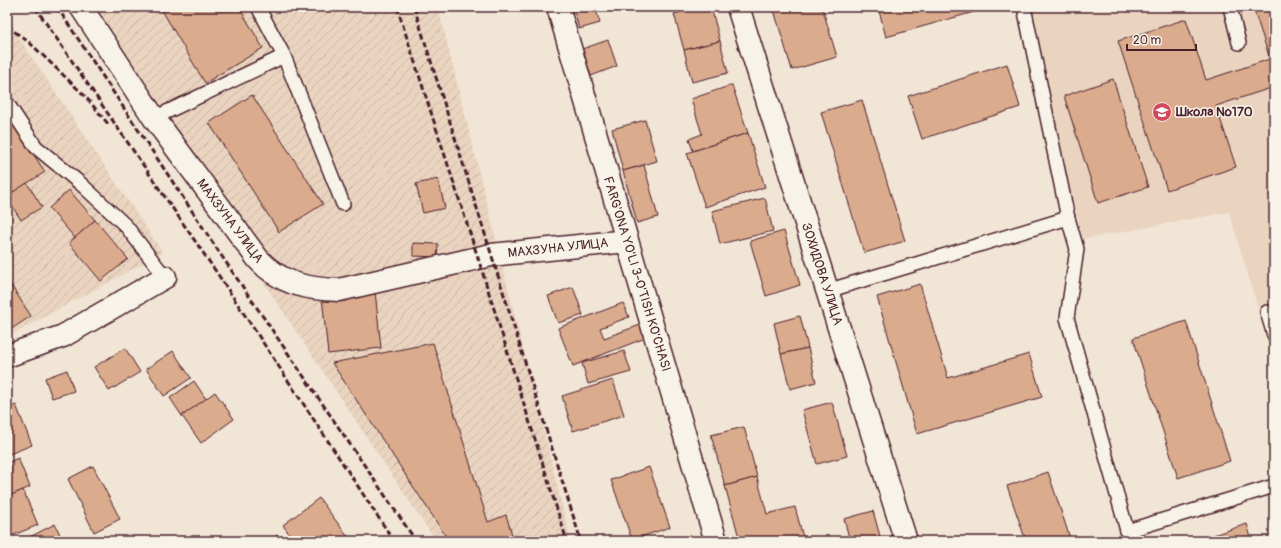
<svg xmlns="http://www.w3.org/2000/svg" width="1281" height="548" font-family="Pangolin,sans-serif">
	<defs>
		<pattern id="industrial-furrows" width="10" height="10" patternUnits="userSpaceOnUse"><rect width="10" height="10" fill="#ead4c0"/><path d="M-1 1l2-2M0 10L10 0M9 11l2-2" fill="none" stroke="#cab6a5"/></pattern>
	</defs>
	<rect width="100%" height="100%" fill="#f1e5d6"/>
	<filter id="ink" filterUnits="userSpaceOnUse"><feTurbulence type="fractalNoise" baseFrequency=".025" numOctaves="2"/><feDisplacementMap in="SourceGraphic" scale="8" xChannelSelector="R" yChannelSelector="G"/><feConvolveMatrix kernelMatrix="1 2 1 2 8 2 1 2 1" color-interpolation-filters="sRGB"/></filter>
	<g filter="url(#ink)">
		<polygon fill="#ead4c0" points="1021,7 1274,7 1274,362 1229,212 1083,239"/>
		<g fill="url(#industrial-furrows)">
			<polygon points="77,7 438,7 571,541 436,541 154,118"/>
			<polygon points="7,20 163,253 7,337"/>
		</g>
		<g fill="#dbab8d" stroke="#4a1f2b">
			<polygon points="160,7 239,7 263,48 205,83"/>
			<polygon points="573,7 595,7 600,23 579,29"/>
			<polygon points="701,7 711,7 720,41 684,50 674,14"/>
			<polygon points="773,7 822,7 837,57 792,70"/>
			<polygon points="878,7 988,7 988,8 886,37"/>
			<polygon points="1253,7 1274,7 1274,87 1216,106 1236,167 1167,190 1118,41 1186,19 1206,80 1270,59"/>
			<polygon points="608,40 617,66 591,76 582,49"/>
			<polygon points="720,41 728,73 692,82 684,50"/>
			<polygon points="1007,64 1020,107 922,139 908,96"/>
			<polygon points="1113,79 1148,187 1098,203 1064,96"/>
			<polygon points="732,85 748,133 693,151 689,139 702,134 691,99"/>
			<polygon points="252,95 323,204 279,232 209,123"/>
			<polygon points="862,100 905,241 864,253 821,112"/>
			<polygon points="8,115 45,172 7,196 7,116"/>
			<polygon points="645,120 657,161 623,171 612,129"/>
			<polygon points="748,133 765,187 705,207 687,153"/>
			<polygon points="644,165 658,217 637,223 623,171"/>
			<polygon points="438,179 445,208 423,213 416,184"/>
			<polygon points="27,183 42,207 21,220 7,198 7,196"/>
			<polygon points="69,190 95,220 75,238 49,208"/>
			<polygon points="765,198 773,231 720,244 712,211"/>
			<polygon points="95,220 128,259 101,281 69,243"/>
			<polygon points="784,231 800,285 766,296 750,241"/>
			<polygon points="413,243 438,244 437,257 413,256"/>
			<polygon points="7,279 31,316 7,332"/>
			<polygon points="920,284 948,378 1029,354 1042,397 917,434 877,297"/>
			<polygon points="573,287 583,315 558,323 548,296"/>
			<polygon points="375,291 381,348 328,354 322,297"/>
			<polygon points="623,303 629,317 600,328 604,338 643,324 648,337 573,366 558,328"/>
			<polygon points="800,316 808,348 781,354 774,323"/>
			<polygon points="1186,321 1230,461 1178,478 1133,338"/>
			<polygon points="433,343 488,522 506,515 514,541 449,541 332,363"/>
			<polygon points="125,348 140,372 109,391 94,367"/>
			<polygon points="808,348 816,382 790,389 781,354"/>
			<polygon points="173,351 191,378 164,396 146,369"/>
			<polygon points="624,351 631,372 588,384 582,363"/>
			<polygon points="67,370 74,391 52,398 45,378"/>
			<polygon points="613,380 624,415 573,431 562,396"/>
			<polygon points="194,381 206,399 182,416 170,398"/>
			<polygon points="215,392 234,419 201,443 182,416"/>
			<polygon points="832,402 847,456 817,464 802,410"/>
			<polygon points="16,405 32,445 7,455 7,409"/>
			<polygon points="744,427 757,477 725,486 711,435"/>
			<polygon points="18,458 30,487 7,497 7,463"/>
			<polygon points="93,466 120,519 94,532 68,479"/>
			<polygon points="649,467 670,527 632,540 611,480"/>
			<polygon points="1048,472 1071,541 1026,541 1007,486"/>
			<polygon points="757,477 767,514 795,507 804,541 740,541 725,486"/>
			<polygon points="23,490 38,525 11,536 7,526 7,497"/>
			<polygon points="319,498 351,541 294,541 283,525"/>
			<polygon points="873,511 881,540 877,541 850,541 844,519"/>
			<polygon points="55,524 63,541 22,541"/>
			<polygon points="1247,524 1252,541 1195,541"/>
			<polygon points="278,535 282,541 268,541"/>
		</g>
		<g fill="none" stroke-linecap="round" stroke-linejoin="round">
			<g stroke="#4a1f2b" stroke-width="16">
				<g id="lane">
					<polyline points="258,7 284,56 343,204"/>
					<polyline points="1024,7 1068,218 1077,249 1067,318 1130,541"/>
					<polyline points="1230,7 1239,43"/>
					<polyline points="7,103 36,147 81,184 126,226 165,277"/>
					<polyline points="154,118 284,56"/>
					<polyline points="827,291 1068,218"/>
					<polyline points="1267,312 1274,335"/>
					<polyline points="1127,531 1274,486"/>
				</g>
			</g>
			<g stroke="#4a1f2b" stroke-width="25">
				<g id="street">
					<path d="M81 7 154 118 258 259C281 284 306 289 339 290L491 255 627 241"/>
					<polyline points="558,7 716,541"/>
					<polyline points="738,7 906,541"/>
					<polyline points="7,356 63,336 165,277"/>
				</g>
			</g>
			<use href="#lane" stroke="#f7f3e8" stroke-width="13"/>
			<use href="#street" stroke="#f7f3e8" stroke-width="22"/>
			<g stroke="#4a1f2b" stroke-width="3" stroke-dasharray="6 3" stroke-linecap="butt">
				<polyline points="35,7 219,276 394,541"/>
				<polyline points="57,7 223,258 416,541"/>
				<polyline points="397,7 478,258 567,541"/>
				<polyline points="414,7 581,541"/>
				<polyline points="7,26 30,43 84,95 109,125"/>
			</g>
		</g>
	</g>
	<defs>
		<g id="school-disc" transform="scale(1)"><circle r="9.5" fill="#d1495b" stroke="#f7f3e8"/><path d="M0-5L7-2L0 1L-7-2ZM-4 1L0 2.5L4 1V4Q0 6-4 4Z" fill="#fff"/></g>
	</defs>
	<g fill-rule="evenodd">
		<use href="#school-disc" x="1162" y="112"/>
	</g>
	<g text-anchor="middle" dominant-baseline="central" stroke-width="3" stroke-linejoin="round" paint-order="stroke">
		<g font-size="13" font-weight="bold" fill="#4a1f2b" stroke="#f7f3e8" text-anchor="start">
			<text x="1176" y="112">Школа №170</text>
		</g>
		<g font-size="13" fill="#4a1f2b" stroke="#f7f3e8">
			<text transform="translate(230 221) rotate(53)">МАХЗУНА УЛИЦА</text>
			<text transform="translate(558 248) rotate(-6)">МАХЗУНА УЛИЦА</text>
			<text transform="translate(637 274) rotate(73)">FARG'ONA YO'LI 3-O'TISH KO'CHASI</text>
			<text transform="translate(822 274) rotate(72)">ЗОХИДОВА УЛИЦА</text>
		</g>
	</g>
	<rect width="1281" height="548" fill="none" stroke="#f7f3e8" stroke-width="24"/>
	<rect x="12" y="12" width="1257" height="524" fill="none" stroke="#4a1f2b" stroke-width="1.5" filter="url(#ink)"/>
	<path d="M1127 44v6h69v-6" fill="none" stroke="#4a1f2b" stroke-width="2"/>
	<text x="1133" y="44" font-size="12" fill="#4a1f2b" stroke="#f7f3e8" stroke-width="3" paint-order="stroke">20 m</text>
</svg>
